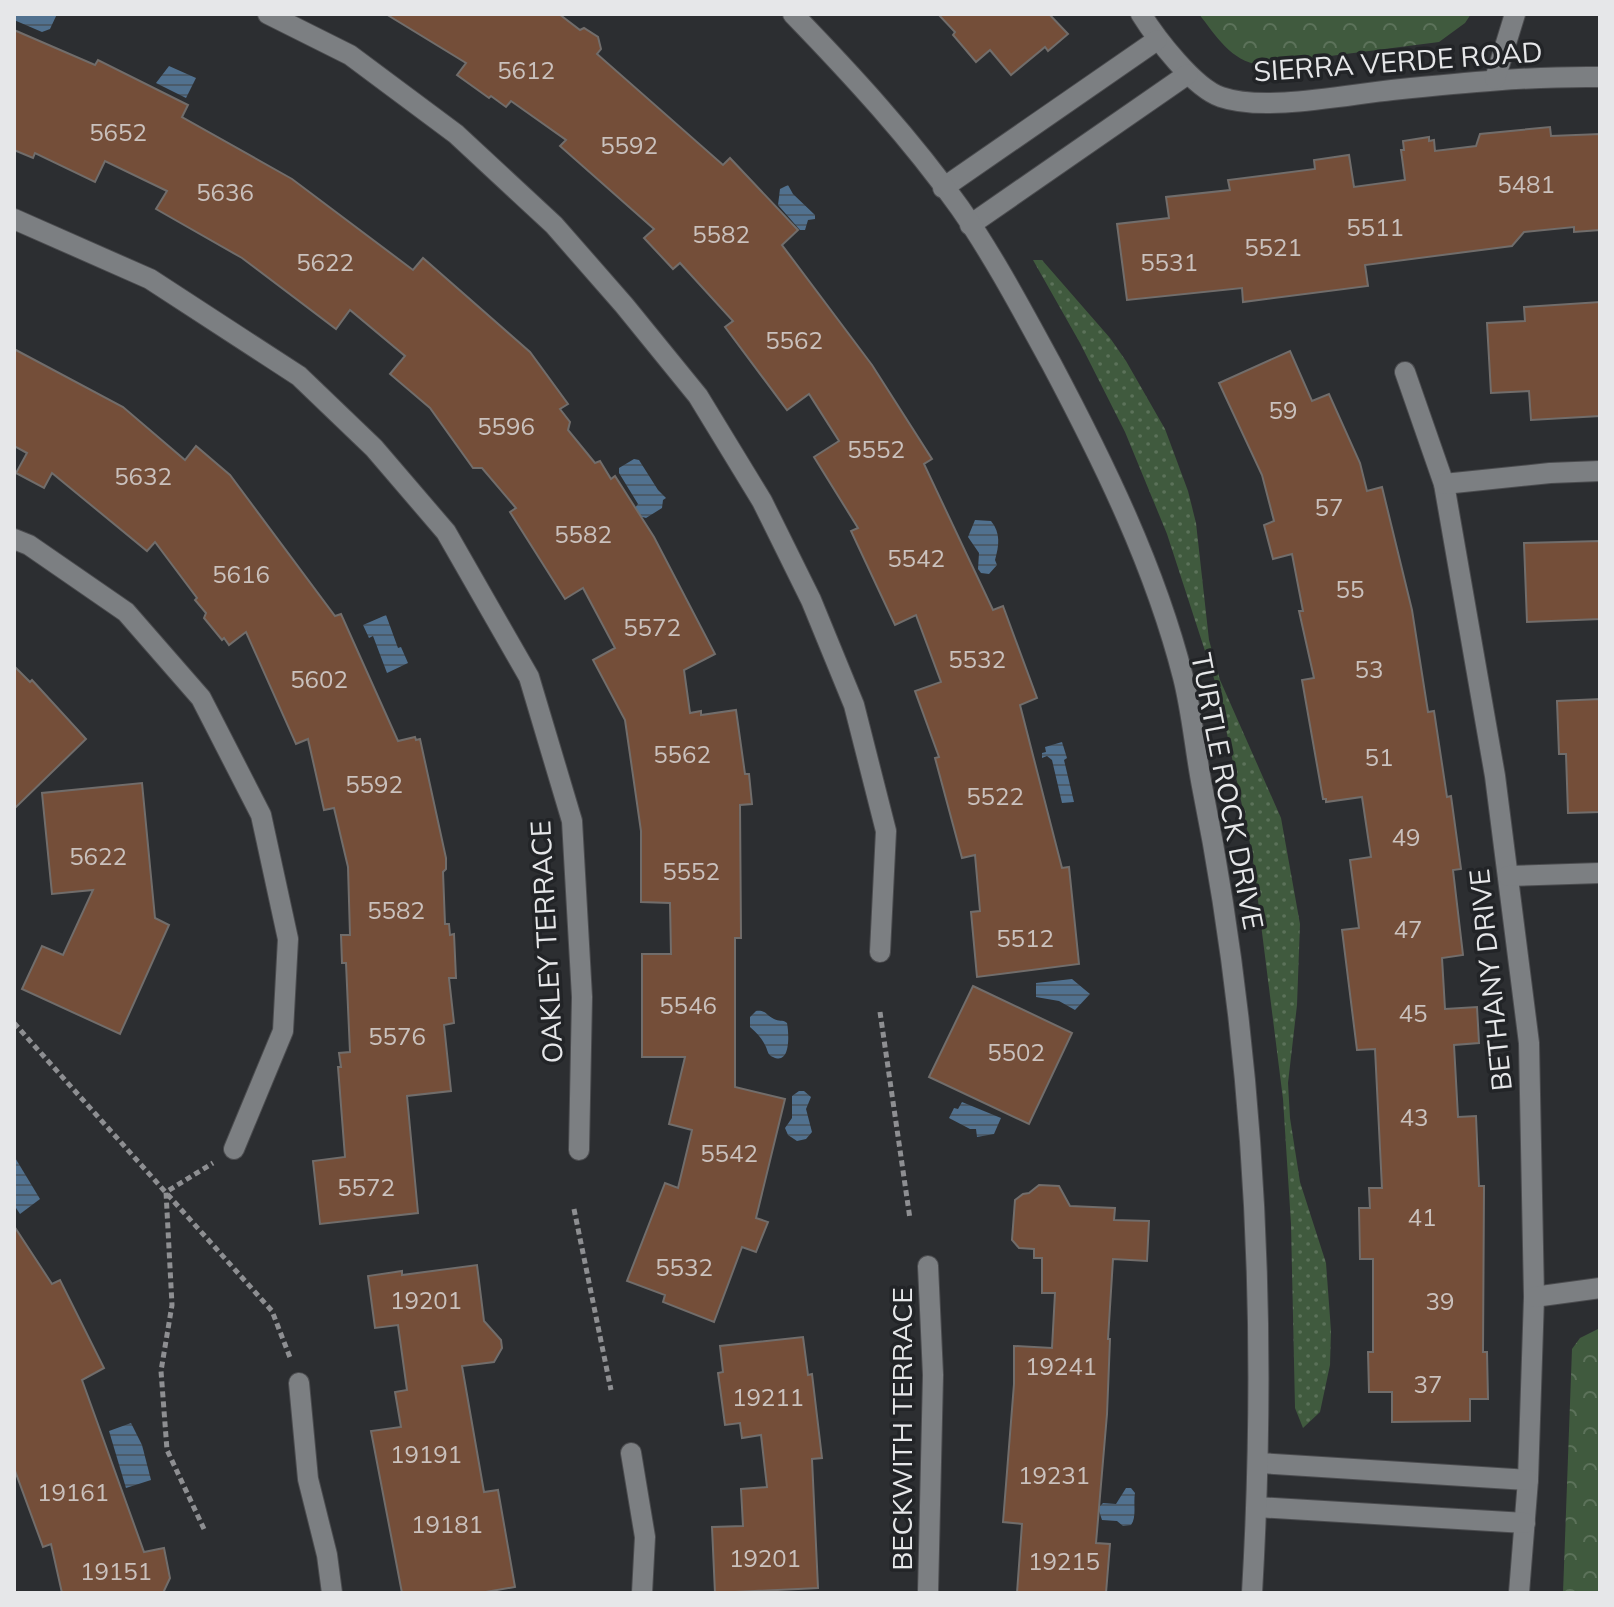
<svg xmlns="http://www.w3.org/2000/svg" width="1614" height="1607" font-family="Mulish,sans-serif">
	<defs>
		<pattern id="grass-dots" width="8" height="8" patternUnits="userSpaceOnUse" patternTransform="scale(2)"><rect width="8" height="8" fill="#405a3e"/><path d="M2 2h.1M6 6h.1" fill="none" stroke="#5c725a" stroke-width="1.8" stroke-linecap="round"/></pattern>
		<pattern id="park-crowns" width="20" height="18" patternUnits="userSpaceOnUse" patternTransform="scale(2)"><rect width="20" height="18" fill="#405a3e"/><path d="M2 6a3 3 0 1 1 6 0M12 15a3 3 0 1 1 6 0" fill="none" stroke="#5c725a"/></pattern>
		<pattern id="water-rules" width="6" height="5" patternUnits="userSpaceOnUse" patternTransform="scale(2)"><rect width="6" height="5" fill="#51718f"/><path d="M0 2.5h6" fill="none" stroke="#4b5b6a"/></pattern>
	</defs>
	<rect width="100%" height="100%" fill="#2c2e31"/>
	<polygon fill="url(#grass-dots)" points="1033,260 1042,260 1110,338 1126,361 1165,429 1188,491 1196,523 1209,640 1220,680 1281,818 1300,924 1297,1005 1288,1083 1290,1118 1300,1182 1326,1263 1331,1331 1330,1365 1320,1412 1303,1428 1295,1408 1291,1224 1283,1099 1252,853 1218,691 1167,534 1125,432 1080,343"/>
	<g fill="url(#park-crowns)">
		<path d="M1199 14H1471L1465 23 1439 42 1260 65C1231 61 1216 36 1199 14Z"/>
		<polygon points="1600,1328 1600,1593 1563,1593 1572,1349 1580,1338"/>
	</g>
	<g fill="url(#water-rules)">
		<polygon points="14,14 57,14 50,29 42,32 14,20"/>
		<polygon points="169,66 196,78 186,98 156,83"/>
		<polygon points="788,185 793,194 815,215 815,219 808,220 805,230 800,230 778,205 780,189"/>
		<polygon points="634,459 639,460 658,490 666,498 663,500 662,508 646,518 639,516 634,509 638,504 619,473 619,468"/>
		<path d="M975 520 991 521C1001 533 999 546 995 560L997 565 989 574 981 573 978 569 979 553 968 537Z"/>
		<polygon points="386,615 398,648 401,647 408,663 387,673 373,636 369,638 363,625"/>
		<polygon points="1062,742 1067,758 1064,760 1074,802 1062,803 1052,760 1047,756 1042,758 1042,753 1046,752 1045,747"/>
		<polygon points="1072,979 1090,994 1075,1010 1059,1001 1036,997 1036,983"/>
		<path d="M756 1011C766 1010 766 1015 774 1019 779 1022 782 1019 787 1023 789 1033 791 1066 773 1057 768 1055 768 1052 766 1047 762 1038 757 1033 750 1027V1017Z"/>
		<polygon points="799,1091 804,1091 811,1097 806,1109 812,1132 806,1139 797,1141 788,1135 785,1128 792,1118 792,1096"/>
		<polygon points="962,1102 1001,1118 994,1134 977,1137 976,1129 970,1129 949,1118 954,1108 958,1109"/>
		<polygon points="14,1156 40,1199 20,1214 14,1205"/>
		<polygon points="131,1423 142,1445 151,1480 126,1488 109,1431"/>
		<path d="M1126 1488H1131L1135 1493C1133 1503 1137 1517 1131 1525L1123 1526 1117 1521 1102 1520 1098 1508 1103 1503 1116 1504Z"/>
	</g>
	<g fill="#744e39" stroke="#716d6b" stroke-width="2">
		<polygon points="386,14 559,14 580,30 584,28 598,37 601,49 597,54 723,165 730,158 798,230 782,245 872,365 932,459 924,464 993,610 1003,606 1037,698 1020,705 1062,868 1069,867 1079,964 977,977 971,912 980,911 975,855 962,858 935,758 939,757 915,691 941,682 916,615 895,625 851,531 858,528 814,457 839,441 809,394 787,410 725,327 733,321 680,263 673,269 644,238 654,229 560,146 566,140 511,101 506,107 491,96 489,98 457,75 466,63"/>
		<polygon points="938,14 1049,14 1068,34 1048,51 1045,47 1011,75 990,50 976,62 953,35 955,32"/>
		<polygon points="14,30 95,65 98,60 188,105 182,117 292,179 413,270 423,258 530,352 568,404 560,409 570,422 568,430 595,463 600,461 611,479 615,476 654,537 715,654 684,670 690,713 701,711 701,715 736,710 745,774 749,774 752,804 740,805 741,938 735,938 735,1087 785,1099 756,1218 768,1222 756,1252 742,1247 714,1322 663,1302 665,1295 627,1281 665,1183 678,1188 692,1130 669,1124 685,1057 642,1057 642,954 671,954 670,903 641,902 641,831 625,720 593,660 615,648 583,588 565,599 510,512 516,508 482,468 473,468 430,408 390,374 405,356 350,310 336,329 242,258 156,209 167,191 105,161 95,182 35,153 33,158 14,150"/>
		<polygon points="1550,127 1551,136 1600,134 1600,230 1574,232 1574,227 1524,232 1512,246 1365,265 1368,286 1243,302 1242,288 1127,300 1117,224 1169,218 1166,197 1230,190 1228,180 1315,169 1314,160 1349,155 1354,187 1405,180 1401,150 1404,150 1403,141 1429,137 1429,141 1434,140 1435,151 1476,146 1480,134"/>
		<polygon points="1600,302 1600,416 1531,420 1529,391 1491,393 1487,323 1525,321 1524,307"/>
		<polygon points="14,349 123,407 185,460 196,446 230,475 335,616 341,614 398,741 415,737 416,740 420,739 446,858 446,869 443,872 445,924 449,924 450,935 454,934 456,978 449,978 454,1023 444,1025 451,1091 407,1096 418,1213 320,1224 313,1161 345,1157 338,1067 341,1067 339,1053 350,1052 346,963 342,963 341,935 350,935 348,867 334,808 324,810 308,739 296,744 246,632 229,645 224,638 222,640 204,618 206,613 195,600 197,598 155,542 147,551 52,473 44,488 16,473 27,453 14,446"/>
		<polygon points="1290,351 1312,401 1329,394 1360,463 1367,491 1382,487 1412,610 1428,712 1434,711 1447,797 1451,796 1461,869 1453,870 1463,955 1442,958 1445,1009 1477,1007 1479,1043 1454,1045 1458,1117 1476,1116 1479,1186 1484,1186 1483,1352 1487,1352 1488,1399 1470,1399 1470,1421 1392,1422 1392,1392 1369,1392 1368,1352 1373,1352 1373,1259 1360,1259 1359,1208 1370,1208 1369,1188 1382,1188 1375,1049 1357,1050 1342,930 1359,928 1350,860 1371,857 1362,797 1326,802 1326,799 1323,799 1302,680 1314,678 1299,611 1303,611 1292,554 1273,559 1264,525 1274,521 1262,475 1219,383"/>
		<polygon points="1600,541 1600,619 1527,622 1524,543"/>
		<polygon points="14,666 30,682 32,680 86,739 14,809"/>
		<polygon points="1600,699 1600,812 1568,813 1566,754 1559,754 1557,701"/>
		<polygon points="142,783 155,918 169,925 120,1034 22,989 42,946 63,955 93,890 52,894 42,793"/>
		<polygon points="973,986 1072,1033 1029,1124 929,1077"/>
		<polygon points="1039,1185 1059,1186 1070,1206 1115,1208 1114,1220 1149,1221 1147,1261 1113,1259 1108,1339 1110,1339 1107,1414 1096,1543 1110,1544 1106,1593 1017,1593 1022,1524 1003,1522 1014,1384 1014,1346 1052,1348 1055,1293 1042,1293 1042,1258 1034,1258 1034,1249 1019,1248 1012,1240 1015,1200 1023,1194 1029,1193"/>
		<polygon points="14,1226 52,1284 60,1280 104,1368 82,1380 144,1552 164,1548 170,1578 163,1593 62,1593 51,1544 43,1547 14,1468"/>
		<polygon points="477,1265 484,1321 501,1340 502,1348 494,1362 462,1366 484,1492 498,1490 515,1587 480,1593 402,1593 371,1431 401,1427 395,1392 407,1390 398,1325 375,1328 368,1276 402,1271 402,1275"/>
		<polygon points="803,1337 808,1375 812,1374 822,1458 812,1459 818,1588 715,1593 712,1527 743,1526 741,1489 767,1487 761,1435 742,1438 740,1423 725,1425 718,1373 723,1372 720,1346"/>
	</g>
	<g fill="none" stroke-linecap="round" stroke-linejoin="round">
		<g stroke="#4b4c4f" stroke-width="22">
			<g id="minor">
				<polyline points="268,14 350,55 456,134 554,225 624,305 698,396 762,501 811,600 854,705 886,831 880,952"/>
				<path d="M1141 14C1156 38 1194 88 1221 97 1264 112 1345 95 1392 90 1461 83 1530 76 1600 77"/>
				<polyline points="1495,79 1515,14"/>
				<polyline points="943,188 1157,40"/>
				<polyline points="14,219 150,279 299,376 374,448 446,532 529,677 572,821 582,997 579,1150"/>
				<polyline points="970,225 1188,74"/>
				<polyline points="1405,372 1444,484 1495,776 1529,1043 1534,1297 1528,1480 1519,1593"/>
				<polyline points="1444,484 1550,473 1600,471"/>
				<polyline points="14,539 29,545 126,612 201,698 261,815 288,939 283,1031 234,1149"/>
				<polyline points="1508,876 1600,873"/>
				<polyline points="928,1266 933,1375 928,1593"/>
				<polyline points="1534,1297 1600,1288"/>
				<polyline points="299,1383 308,1479 327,1555 332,1593"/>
				<polyline points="631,1453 645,1537 642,1593"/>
				<polyline points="1259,1463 1528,1480"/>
				<polyline points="1257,1507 1525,1523"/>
			</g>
		</g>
		<g stroke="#4b4c4f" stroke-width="22">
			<path id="tertiary" d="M793 14C852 75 911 139 960 208 994 257 1022 310 1051 363 1104 463 1155 567 1183 677 1192 712 1195 750 1202 786 1256 1053 1268 1321 1252 1593"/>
		</g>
		<g stroke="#8e8f92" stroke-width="5" stroke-dasharray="6 4" stroke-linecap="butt">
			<polyline points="880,1012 910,1219"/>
			<polyline points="14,1023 272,1311 291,1360"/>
			<polyline points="574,1209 611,1390"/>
			<polyline points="204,1529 167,1450 161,1371 172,1305 166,1192 213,1163"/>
		</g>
		<use href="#minor" stroke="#7c7f82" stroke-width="20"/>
		<use href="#tertiary" stroke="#7c7f82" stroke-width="20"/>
	</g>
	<g text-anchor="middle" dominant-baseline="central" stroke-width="7" stroke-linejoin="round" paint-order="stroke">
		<g font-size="24" fill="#cac1bd">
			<text x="526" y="70">5612</text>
			<text x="118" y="132">5652</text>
			<text x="629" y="145">5592</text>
			<text x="1526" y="184">5481</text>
			<text x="225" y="192">5636</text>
			<text x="1375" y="227">5511</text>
			<text x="721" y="234">5582</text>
			<text x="1273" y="247">5521</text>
			<text x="325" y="262">5622</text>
			<text x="1169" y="262">5531</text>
			<text x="794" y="340">5562</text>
			<text x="1283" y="410">59</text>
			<text x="506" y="426">5596</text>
			<text x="876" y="449">5552</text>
			<text x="143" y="476">5632</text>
			<text x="1329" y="507">57</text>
			<text x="583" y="534">5582</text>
			<text x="916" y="558">5542</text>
			<text x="241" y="574">5616</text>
			<text x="1350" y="589">55</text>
			<text x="652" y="627">5572</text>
			<text x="977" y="659">5532</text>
			<text x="1369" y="669">53</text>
			<text x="319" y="679">5602</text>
			<text x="682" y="754">5562</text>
			<text x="1379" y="757">51</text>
			<text x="374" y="784">5592</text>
			<text x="995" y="796">5522</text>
			<text x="1406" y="837">49</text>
			<text x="98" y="856">5622</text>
			<text x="691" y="871">5552</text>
			<text x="396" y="910">5582</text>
			<text x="1408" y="929">47</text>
			<text x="1025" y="938">5512</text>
			<text x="688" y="1005">5546</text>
			<text x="1413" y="1013">45</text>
			<text x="397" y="1036">5576</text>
			<text x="1016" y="1052">5502</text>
			<text x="1414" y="1117">43</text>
			<text x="729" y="1153">5542</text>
			<text x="366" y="1187">5572</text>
			<text x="1422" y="1217">41</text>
			<text x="684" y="1267">5532</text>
			<text x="426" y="1300">19201</text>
			<text x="1440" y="1301">39</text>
			<text x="1061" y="1366">19241</text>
			<text x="1428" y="1384">37</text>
			<text x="768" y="1397">19211</text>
			<text x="426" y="1454">19191</text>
			<text x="1054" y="1475">19231</text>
			<text x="73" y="1492">19161</text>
			<text x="447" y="1524">19181</text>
			<text x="765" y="1558">19201</text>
			<text x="1064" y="1561">19215</text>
			<text x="116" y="1571">19151</text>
		</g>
		<g font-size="28" fill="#e6e7e9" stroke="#222427">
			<text transform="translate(1398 61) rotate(-4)">SIERRA VERDE ROAD</text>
			<text transform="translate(1228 791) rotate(79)">TURTLE ROCK DRIVE</text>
			<text transform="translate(546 942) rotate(-93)">OAKLEY TERRACE</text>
			<text transform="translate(1490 980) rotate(-96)">BETHANY DRIVE</text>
			<text transform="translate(901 1429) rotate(-90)">BECKWITH TERRACE</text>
		</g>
	</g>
	<rect width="1614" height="1607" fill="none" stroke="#e6e7e9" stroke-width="32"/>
</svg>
